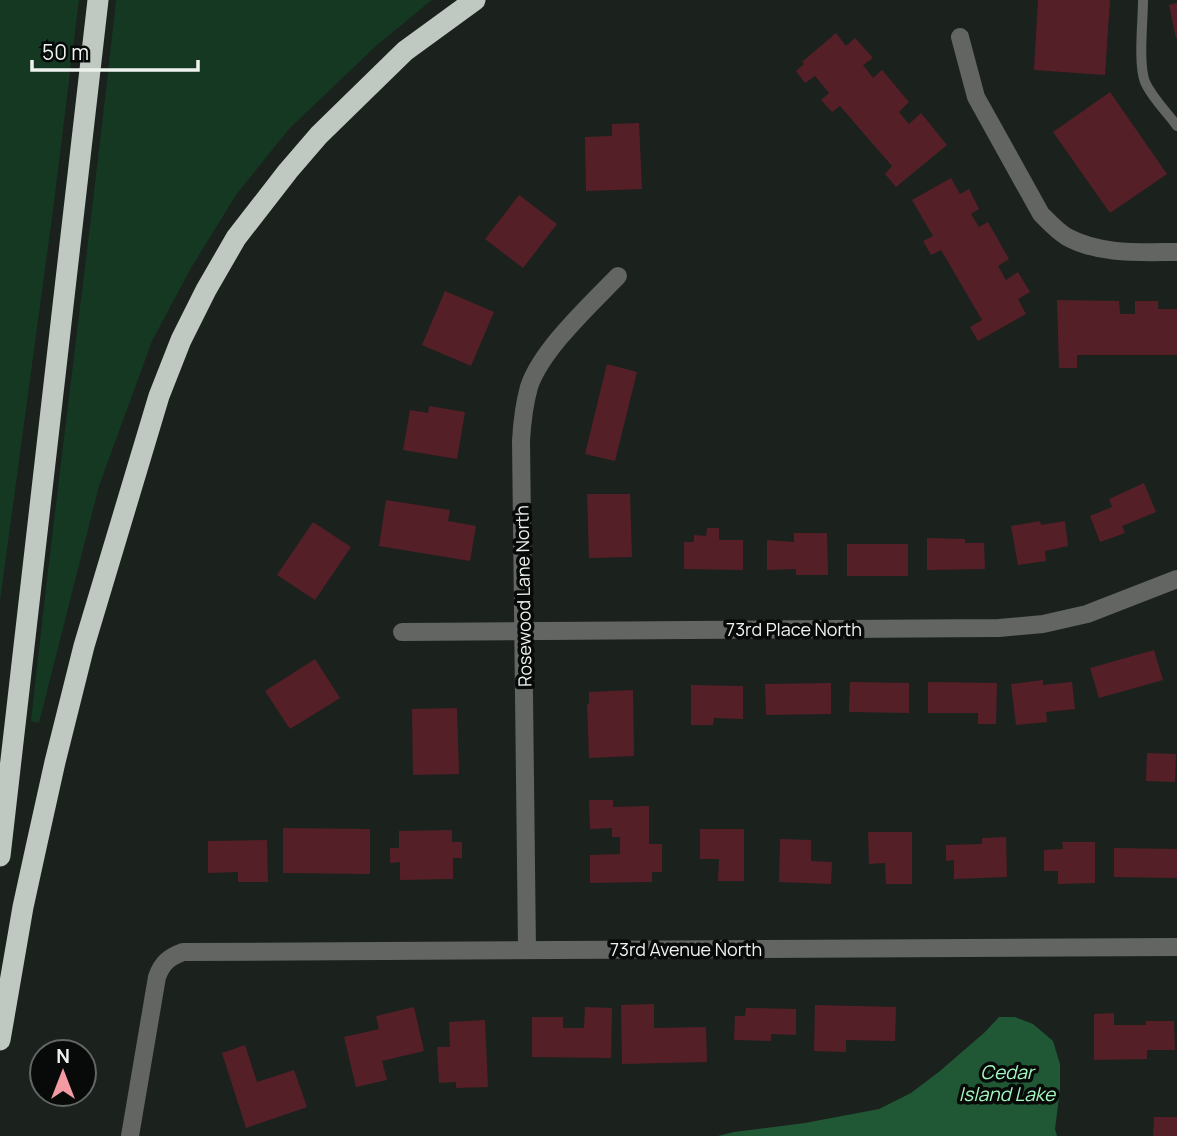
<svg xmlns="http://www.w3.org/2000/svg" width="1177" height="1136" font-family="Manrope,sans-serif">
	<rect width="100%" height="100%" fill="#1b211d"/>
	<g fill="#143822">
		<polygon points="0,0 79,0 53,210 0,601"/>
		<path d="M116 0H432L377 45 289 129 236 195 191 268 152 341 99 486 39 723 31 721C57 480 90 241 116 0Z"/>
	</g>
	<polygon fill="#205836" points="999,1017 1015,1017 1033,1024 1053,1041 1060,1064 1060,1089 1055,1129 1057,1136 718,1136 734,1132 805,1123 879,1109 911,1093 940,1071 985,1032"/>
	<g fill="#551f27">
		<polygon points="1038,0 1110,0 1105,75 1034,70"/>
		<polygon points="1177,3 1177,38 1176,38 1169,5"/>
		<polygon points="836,33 846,46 855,38 873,58 863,65 873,78 882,70 909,102 899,112 909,124 921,113 947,145 896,187 885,174 892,166 840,106 832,112 821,100 829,93 815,76 805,83 796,71 804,64 802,62"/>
		<polygon points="1110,92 1167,174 1110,213 1053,132"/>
		<polygon points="639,123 642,189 586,191 585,137 612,136 612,124"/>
		<polygon points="951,178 960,194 969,189 979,209 971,214 979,227 988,222 1009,259 998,266 1006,280 1018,272 1030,292 1018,299 1026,314 978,341 970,327 982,320 941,250 931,255 923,241 933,236 912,200"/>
		<polygon points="519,195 557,224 523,268 485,239"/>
		<polygon points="445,291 494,312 471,366 422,345"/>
		<polygon points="1057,300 1119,301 1120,314 1135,314 1135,301 1158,301 1158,309 1177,309 1177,355 1077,355 1077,368 1059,368"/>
		<polygon points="607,364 637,372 615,461 585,454"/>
		<polygon points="429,406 465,412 457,459 403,450 410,410 428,413"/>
		<polygon points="1144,483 1156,512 1122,526 1125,533 1100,542 1090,516 1112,507 1109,499"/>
		<polygon points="587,494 630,494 632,557 589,558"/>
		<polygon points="386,500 450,510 448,521 476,526 470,561 379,546"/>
		<polygon points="1040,521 1041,525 1065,521 1068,546 1045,551 1046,561 1018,565 1011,526"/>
		<polygon points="313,522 351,547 315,600 277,575"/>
		<polygon points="707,528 719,528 719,540 743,540 743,570 684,569 684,542 694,542 694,535 706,536"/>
		<polygon points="794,533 827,533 828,575 796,575 796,569 767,570 767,540 794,542"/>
		<polygon points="927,538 965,539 965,543 984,543 985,569 927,570"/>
		<rect x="847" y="544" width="61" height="32"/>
		<polygon points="1154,650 1163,680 1099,698 1090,668"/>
		<polygon points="315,659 340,698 290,729 265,691"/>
		<polygon points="1043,680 1043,685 1072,682 1075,709 1046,712 1047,722 1016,725 1011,684"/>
		<polygon points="850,682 909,683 909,713 849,712"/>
		<polygon points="928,682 997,683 996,724 978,724 978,713 928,713"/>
		<polygon points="831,683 831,714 766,715 765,684"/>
		<polygon points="691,685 743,686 743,719 714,718 713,725 691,725"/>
		<polygon points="633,690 634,756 589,758 587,704 589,704 589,692"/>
		<polygon points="457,708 459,774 413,775 412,709"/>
		<polygon points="1147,753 1176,754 1175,782 1146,781"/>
		<polygon points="589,800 613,800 613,807 649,806 649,844 662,844 662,872 652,872 652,882 590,883 590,855 620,854 620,837 612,837 612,828 590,829"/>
		<polygon points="283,828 370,829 370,874 283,873"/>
		<polygon points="700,829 744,829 744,881 718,881 719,859 700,859"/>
		<polygon points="452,830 452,842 462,842 462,858 453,858 453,879 400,880 400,862 390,863 390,848 399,848 399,831"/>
		<polygon points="868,832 912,832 912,884 886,884 885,863 869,864"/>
		<polygon points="1006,837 1007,877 954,879 954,860 946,861 946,845 982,844 982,838"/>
		<polygon points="780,839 811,840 811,861 832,862 831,884 779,882"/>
		<polygon points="267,840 268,882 238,882 238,872 208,873 208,841"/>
		<polygon points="1062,842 1095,842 1095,883 1058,884 1058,871 1044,871 1044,850 1063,849"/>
		<polygon points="1114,848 1177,849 1177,878 1114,877"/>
		<polygon points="654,1004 654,1028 706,1027 707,1062 622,1064 621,1005"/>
		<polygon points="815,1005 896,1007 895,1041 846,1040 846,1052 814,1051"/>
		<polygon points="414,1007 424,1051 382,1061 387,1080 356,1087 344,1037 379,1029 376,1016"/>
		<polygon points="585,1007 612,1008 611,1058 532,1057 532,1017 563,1017 563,1028 584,1028"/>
		<polygon points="746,1008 796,1009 796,1035 771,1034 771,1041 734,1040 735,1016 745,1016"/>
		<polygon points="1114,1013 1114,1025 1146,1025 1146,1021 1174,1021 1175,1050 1147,1050 1147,1059 1094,1060 1094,1014"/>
		<polygon points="485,1020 488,1087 456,1088 456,1082 439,1083 437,1047 450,1047 449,1022"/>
		<polygon points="245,1045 257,1082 294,1070 307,1107 246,1128 222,1053"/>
		<polygon points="1154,1117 1177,1117 1177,1136 1153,1136"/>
	</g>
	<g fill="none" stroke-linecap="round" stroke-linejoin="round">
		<path stroke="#626562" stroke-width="10" d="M1143 0C1143 21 1138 64 1145 82 1152 98 1167 112 1177 126"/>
		<g stroke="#626562" stroke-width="18">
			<path d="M960 37 976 97 1041 214C1049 222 1057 231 1067 237 1100 255 1140 252 1177 252"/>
			<polyline points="402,632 999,628 1043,624 1087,614 1177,579"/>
			<path d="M527 949 521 441C522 423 524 405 529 387 541 350 590 305 618 276"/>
			<path d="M130 1136 157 977C162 963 169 957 183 952L1177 947"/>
		</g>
		<g stroke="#bfc8c1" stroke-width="21">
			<polyline points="0,856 98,0"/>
			<polyline points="0,1040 23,907 37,843 55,762 84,646 159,396 181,340 206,290 236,238 288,171 319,135 405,51 475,0"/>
		</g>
	</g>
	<g text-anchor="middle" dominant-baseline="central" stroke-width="7" stroke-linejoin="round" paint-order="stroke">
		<g font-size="18" fill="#eef2ef" stroke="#070a08">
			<text transform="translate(523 596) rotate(-91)">Rosewood Lane North</text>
			<text x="794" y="629">73rd Place North</text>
			<text x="686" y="949">73rd Avenue North</text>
		</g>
		<g font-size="19" font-style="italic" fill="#a5f8bf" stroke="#070a08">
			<text x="1007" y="1072">Cedar<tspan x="1007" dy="22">Island Lake</tspan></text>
		</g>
	</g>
	<g transform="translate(63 1073)"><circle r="33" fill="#070a08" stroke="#636764" stroke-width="2"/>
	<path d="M0-5L12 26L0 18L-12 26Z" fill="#f49aa3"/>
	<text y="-10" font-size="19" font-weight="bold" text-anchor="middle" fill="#eef2ef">N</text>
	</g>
	<path d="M32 60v10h166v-10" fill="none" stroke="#eef2ef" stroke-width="3.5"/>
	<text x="42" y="60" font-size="21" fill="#eef2ef" stroke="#070a08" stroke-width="5" paint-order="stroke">50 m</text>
</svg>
